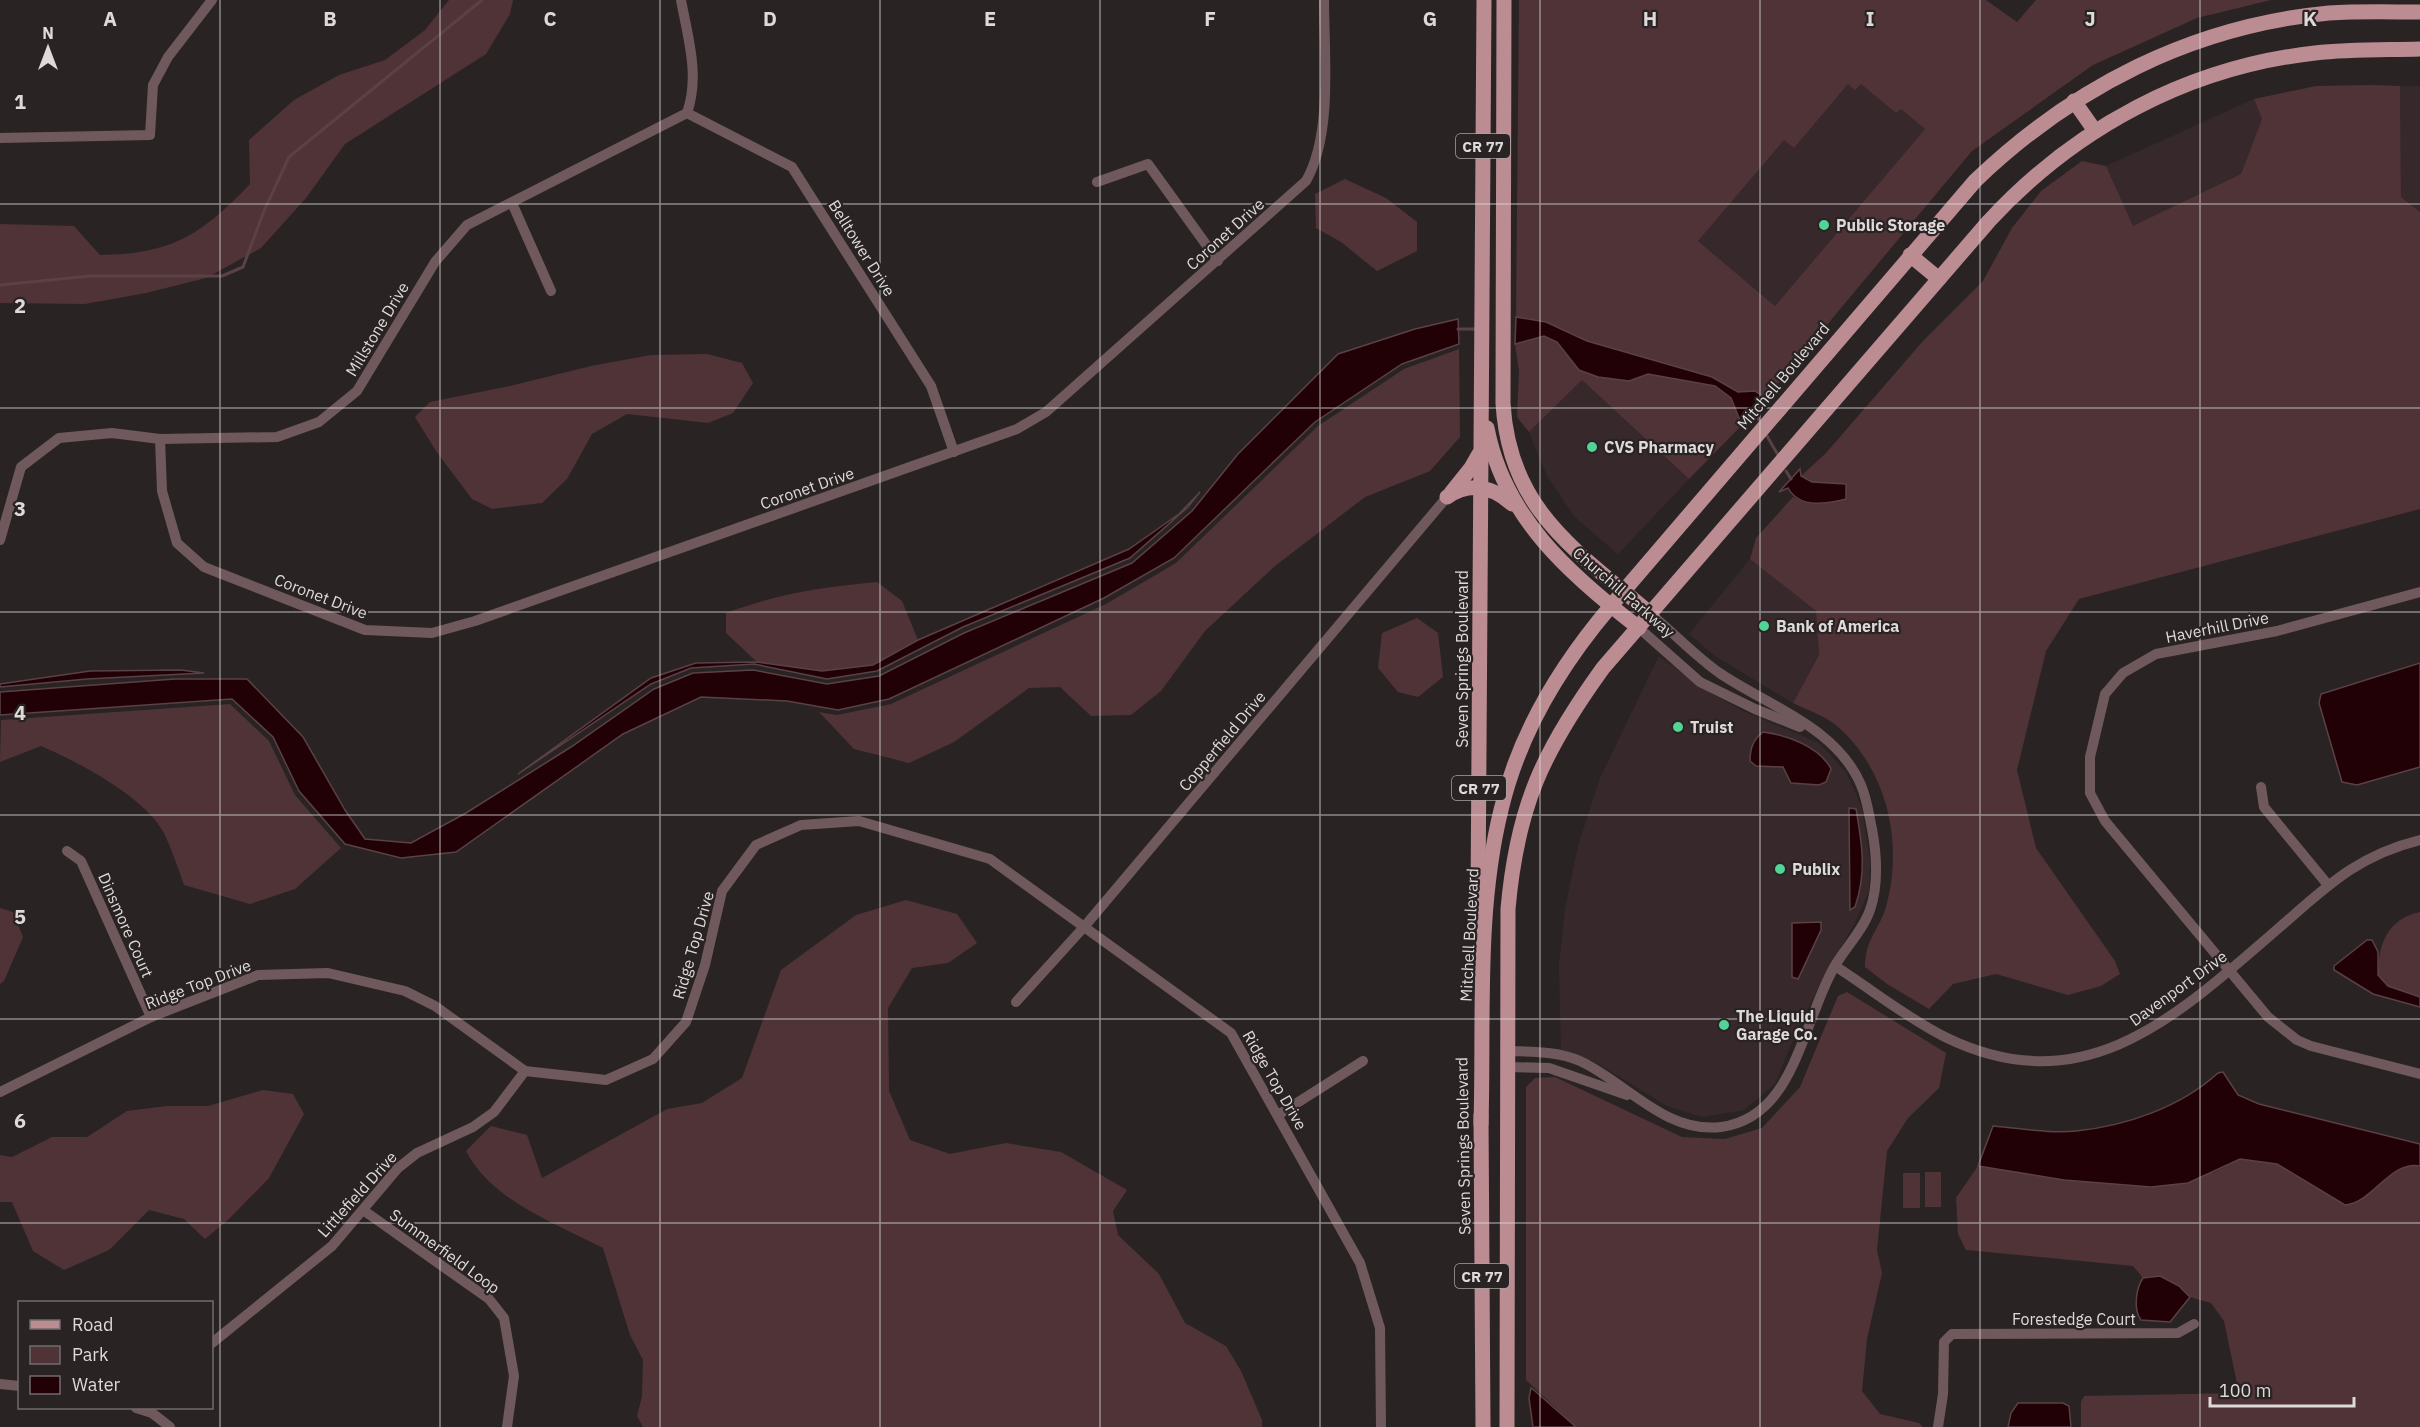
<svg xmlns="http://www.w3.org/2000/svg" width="2420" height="1427" font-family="'IBM Plex Sans',sans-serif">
	<rect width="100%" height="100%" fill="#2a2324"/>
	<g fill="#37292b">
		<polygon points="1861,83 1896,113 1901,108 1925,129 1775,306 1698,241 1784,139 1794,147 1848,84"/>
		<polygon points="2400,86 2420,86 2420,212 2401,197"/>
		<polygon points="2254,99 2262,119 2241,174 2133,227 2106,166"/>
		<polygon points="1582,380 1689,479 1618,554 1575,517 1547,476 1529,432"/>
		<polygon points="1750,559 1816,611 1819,655 1793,703 1715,656 1689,634"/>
		<polygon points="1659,656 1702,688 1741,710 1819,743 1846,772 1862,808 1870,862 1869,891 1854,925 1824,976 1795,1035 1775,1084 1744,1110 1702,1117 1667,1106 1595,1062 1561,1050 1559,965 1565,909 1578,846 1600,778"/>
	</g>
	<g fill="#4f3337" fill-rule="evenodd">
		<path d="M449 0H513L510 14 486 54 345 144 306 198 261 248 206 278 146 293 85 304 0 303V224L74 226 100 255C172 254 201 235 250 184L249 140 294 100 339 75 385 60 425 30Z"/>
		<path d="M1519 0H1986L2017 22 2036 0H2271L2197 18 2093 65 1972 151 1766 398 1755 391 1738 392 1712 377 1587 341 1546 322 1516 317ZM1848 84 1855 90 1861 84 1896 113 1901 109 1925 129 1775 306 1698 241 1784 140 1794 148Z"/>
		<path d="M2370 85 2400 86 2401 197 2420 212V509L2079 599 2046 651 2017 770 2036 848 2115 961 2120 974 2101 986 2068 995 1996 974 1953 984 1929 1009 1887 984 1865 967C1865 937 1881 929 1887 903 1903 841 1887 770 1838 727 1826 716 1807 710 1793 703L1819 655 1816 611 1750 559 1756 538 1793 497 1807 503 1846 484 1812 482 1801 476 1826 453 1923 341 1983 281 2012 228 2041 191 2082 161 2106 166 2133 226 2241 174 2262 119 2254 99 2316 86Z"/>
		<polygon points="1345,179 1386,198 1417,222 1417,251 1377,271 1341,242 1316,228 1315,194"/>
		<polygon points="1544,336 1557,342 1579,370 1629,381 1647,374 1715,386 1731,398 1742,425 1689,479 1582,380 1529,432 1517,417 1519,371 1515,344"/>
		<polygon points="1459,349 1460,437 1430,471 1365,497 1275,566 1205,631 1161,691 1131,715 1091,716 1060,687 1029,688 954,742 909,763 854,749 819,712 837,715 891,704 1106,604 1176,563 1318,426 1404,369"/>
		<polygon points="707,354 742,363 753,383 733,413 708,423 627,414 592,434 567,479 542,503 492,509 472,499 436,451 415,417 430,402 510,386 591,366 651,355"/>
		<path d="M877 582 902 601 918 640 873 665 822 671 757 662 726 633V613C777 594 822 587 877 582Z"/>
		<polygon points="1417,618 1438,633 1443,677 1418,697 1398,692 1378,668 1382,633"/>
		<path d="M230 704 269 741 295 795 341 848 295 889 250 904 184 885C178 868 172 850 164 833 144 796 78 762 41 746L0 762 1 720Z"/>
		<path d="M906 900 957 914 977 943 948 963 912 968 888 1008 889 1091 910 1140 950 1154 1006 1143 1061 1152 1127 1190 1113 1211 1118 1235 1159 1274 1185 1323 1226 1346 1241 1371 1262 1420V1427H643L637 1416 642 1396 643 1360 630 1335 603 1248C555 1223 492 1201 466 1151L491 1126 527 1135 542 1178 667 1109 702 1103 742 1078 781 970 856 915Z"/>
		<polygon points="0,908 13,912 23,937 4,981 0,984"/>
		<path d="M2420 912V997L2388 986 2378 975C2378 945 2387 919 2420 912Z"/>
		<polygon points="1847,992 1946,1053 1939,1088 1908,1118 1887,1151 1877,1250 1882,1273 1867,1339 1862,1391 1880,1414 1919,1423 1923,1427 1576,1427 1526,1380 1526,1087 1535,1078 1555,1077 1682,1137 1725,1139 1762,1128 1800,1087 1838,996"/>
		<polygon points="263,1090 293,1094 304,1114 269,1178 229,1219 205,1239 184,1219 149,1210 109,1250 64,1270 33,1251 12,1202 0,1202 0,1155 12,1157 52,1137 87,1137 127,1111 167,1106 208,1106"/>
		<path d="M2240 1159 2277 1164 2345 1205C2374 1202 2389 1161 2420 1166V1427H2081V1402L2084 1396 2239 1393 2224 1321 2211 1303 2190 1297 2179 1286 2160 1277 2143 1278 2133 1266 1966 1250 1958 1234 1956 1198 1978 1166 2064 1180 2151 1187 2215 1172Z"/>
		<rect x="1925" y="1172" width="16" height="35"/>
		<rect x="1903" y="1173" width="17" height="35"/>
	</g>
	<g fill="#210006" stroke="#5a4146" stroke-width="1.5">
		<polygon points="1516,317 1546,322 1587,341 1712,377 1738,392 1755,391 1766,398 1742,425 1731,398 1715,386 1648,374 1629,381 1598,377 1579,370 1557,342 1544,336 1515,344"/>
		<polygon points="1458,319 1459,344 1402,364 1315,422 1174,558 1104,598 889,699 838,710 787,701 701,697 623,734 456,852 401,858 345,844 299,791 273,737 232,699 0,715 0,692 175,679 247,679 303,737 345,810 365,839 411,843 466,813 571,747 654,689 693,673 753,670 827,684 879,676 964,633 1132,563 1192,511 1238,454 1338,354 1415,329"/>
		<path d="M1800 469 1801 476 1812 482 1846 484V499C1826 504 1800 509 1788 488L1779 492Z"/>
		<polygon points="1200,492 1188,507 1130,558 963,627 877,671 827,679 754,664 691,668 651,684 518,774 651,678 696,663 757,662 822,671 873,665 918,640 1129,549 1179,514"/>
		<polygon points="2420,663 2420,767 2357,785 2342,782 2319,703 2321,694"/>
		<polygon points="181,670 204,673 87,679 0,687 0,684 90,671"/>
		<path d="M1763 732C1787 735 1820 747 1831 769L1826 782 1819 785 1791 783 1783 767 1756 766 1750 761C1750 748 1753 740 1763 732Z"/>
		<path d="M1849 808 1856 809C1862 844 1867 872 1855 907L1850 910Z"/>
		<polygon points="1821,922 1821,930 1798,979 1792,977 1792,923"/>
		<polygon points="2367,940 2372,940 2378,952 2378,975 2388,986 2420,997 2420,1007 2373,994 2334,970 2334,966"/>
		<path d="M2223 1072 2238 1095 2259 1104 2420 1144V1166C2389 1161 2374 1202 2345 1205L2277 1164 2240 1159 2188 1183 2151 1187 2064 1180 1978 1166 1993 1126C2020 1128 2050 1134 2076 1131 2126 1126 2181 1107 2218 1073Z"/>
		<path d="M2160 1276 2179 1286 2190 1297 2170 1322 2141 1320C2133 1310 2136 1288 2143 1278Z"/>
		<polygon points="1531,1388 1535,1391 1576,1427 1533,1427 1529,1398"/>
		<polygon points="2018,1403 2063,1403 2069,1406 2071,1427 2008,1427 2011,1413"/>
	</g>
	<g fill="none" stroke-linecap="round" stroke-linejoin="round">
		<g stroke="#5a4146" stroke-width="3">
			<polyline points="0,285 90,276 222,276 243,267 264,211 289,157 482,0"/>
			<polyline points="1458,329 1478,329"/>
			<polyline points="1754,412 1759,420"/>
			<polyline points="1767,436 1778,455"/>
			<polyline points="1786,471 1791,479"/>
		</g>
		<g stroke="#70595c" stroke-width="10">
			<polyline points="687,113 792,167 931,386 954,452"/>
			<polyline points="0,138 150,135 153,85 168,57 212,0"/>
			<polyline points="1097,182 1148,164 1218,261"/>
			<polyline points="512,203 551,291"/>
			<path d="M160 439 162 491 177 543 204 567 365 630 432 633 475 621 1017 429 1046 412 1306 181C1333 134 1324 54 1324 0"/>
			<path d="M0 540 21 467 59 438 112 433 160 439 277 437 319 422 357 391 435 262 467 225 687 113C700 76 688 38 681 0"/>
			<polyline points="2420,592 2277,631 2156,654 2123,673 2105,694 2090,757 2090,793 2105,821 2268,1017 2297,1040 2311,1046 2420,1074"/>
			<polyline points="1639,628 1700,682 1755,709 1800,727"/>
			<polyline points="2261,787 2264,807 2328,885"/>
			<polyline points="67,851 81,861 151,1017"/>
			<path d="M1835 966C1871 989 1907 1018 1945 1037 2086 1106 2179 1014 2280 927 2327 886 2358 855 2420 840"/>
			<polyline points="1016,1002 1084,927 1447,497"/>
			<path d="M1509 1051C1533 1052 1557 1051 1580 1061 1626 1082 1665 1134 1721 1127 1778 1119 1794 1063 1812 1018 1819 1000 1826 980 1836 964 1847 946 1863 930 1870 910 1879 884 1877 856 1872 829 1869 815 1867 799 1861 785 1837 728 1769 706 1721 674 1696 657 1675 634 1652 615"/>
			<polyline points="1509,1067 1549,1068 1627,1095"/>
			<polyline points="0,1092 151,1017 258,975 328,973 405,991 435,1006 525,1071 606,1080 653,1059 686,1022 705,965 722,891 756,845 801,825 859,821 990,859 1231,1033 1360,1263 1380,1328 1381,1427"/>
			<polyline points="1278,1115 1363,1061"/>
			<polyline points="363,1210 489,1299 504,1318 514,1376 507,1427"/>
			<polyline points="212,1343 332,1246 398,1168 417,1153 473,1127 494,1112 525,1071"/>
			<polyline points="0,1384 20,1386"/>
			<polyline points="136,1408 152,1413 170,1427"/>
			<polyline points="1938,1427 1943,1394 1944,1342 1952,1334 2178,1333 2194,1324"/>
		</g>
		<g stroke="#bb8c92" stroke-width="15">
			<path d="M1504 0 1503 403C1509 511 1577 551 1652 615"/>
			<polyline points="2074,101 2095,131"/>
			<polyline points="1910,255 1939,279"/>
			<path d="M1487 428C1504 517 1570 575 1639 628"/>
			<polyline points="1451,493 1471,468 1479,454"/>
			<path d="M1447 497C1470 481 1493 487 1512 504"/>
			<polyline points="1478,899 1484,0"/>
			<polyline points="1481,1115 1483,1427"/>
			<path d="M1481 1124C1484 1021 1476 911 1501 810 1519 733 1560 666 1610 607L1975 181C2073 87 2192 26 2329 13 2359 11 2390 12 2420 12"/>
			<path d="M1507 1427 1508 909C1517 806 1543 751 1603 668L1989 221C2075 128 2188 67 2315 53 2350 49 2385 50 2420 49"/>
		</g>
	</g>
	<path fill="none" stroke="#dfdada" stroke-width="1.5" stroke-opacity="0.55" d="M220 0V1427M440 0V1427M660 0V1427M880 0V1427M1100 0V1427M1320 0V1427M1540 0V1427M1760 0V1427M1980 0V1427M2200 0V1427M0 204H2420M0 408H2420M0 612H2420M0 815H2420M0 1019H2420M0 1223H2420"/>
	<g fill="#53d396" stroke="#2a2324" stroke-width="2">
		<circle cx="1824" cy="225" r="6"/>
		<circle cx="1592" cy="447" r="6"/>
		<circle cx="1764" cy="626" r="6"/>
		<circle cx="1678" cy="727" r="6"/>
		<circle cx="1780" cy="869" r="6"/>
		<circle cx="1724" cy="1025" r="6"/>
	</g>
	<g text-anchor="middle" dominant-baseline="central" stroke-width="4.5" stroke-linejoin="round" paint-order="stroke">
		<g fill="#2a2324" stroke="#a9a3a3" stroke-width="1.5">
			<rect x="1456" y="134" width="54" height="24" rx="4.5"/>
			<rect x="1452" y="776" width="54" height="24" rx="4.5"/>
			<rect x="1455" y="1264" width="54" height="24" rx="4.5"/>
		</g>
		<g font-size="15" font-weight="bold" fill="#dfdada">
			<text x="1483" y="146">CR 77</text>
			<text x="1479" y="788">CR 77</text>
			<text x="1482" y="1276">CR 77</text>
		</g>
		<g font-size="16" font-weight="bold" fill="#dfdada" stroke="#2a2324" text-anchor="start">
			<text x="1836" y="225">Public Storage</text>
			<text x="1604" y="447">CVS Pharmacy</text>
			<text x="1776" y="626">Bank of America</text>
			<text x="1690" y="727">Truist</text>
			<text x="1792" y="869">Publix</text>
			<text x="1736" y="1016">The Liquid<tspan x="1736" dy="18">Garage Co.</tspan></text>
		</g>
		<g font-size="16" fill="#dfdada" stroke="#2a2324">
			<text transform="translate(1225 234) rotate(-42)">Coronet Drive</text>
			<text transform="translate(862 248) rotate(58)">Belltower Drive</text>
			<text transform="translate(377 329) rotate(-59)">Millstone Drive</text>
			<text transform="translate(1783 376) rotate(-50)">Mitchell Boulevard</text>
			<text transform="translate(807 488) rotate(-19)">Coronet Drive</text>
			<text transform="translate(1624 592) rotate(41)">Churchill Parkway</text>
			<text transform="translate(321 596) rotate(21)">Coronet Drive</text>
			<text transform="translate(2217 627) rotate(-11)">Haverhill Drive</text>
			<text transform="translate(1462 659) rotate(-90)">Seven Springs Boulevard</text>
			<text transform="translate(1222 741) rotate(-50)">Copperfield Drive</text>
			<text transform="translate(126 925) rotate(66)">Dinsmore Court</text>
			<text transform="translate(1469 935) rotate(-87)">Mitchell Boulevard</text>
			<text transform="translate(693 945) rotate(-74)">Ridge Top Drive</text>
			<text transform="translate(198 984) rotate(-21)">Ridge Top Drive</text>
			<text transform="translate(2178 988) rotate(-36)">Davenport Drive</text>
			<text transform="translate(1275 1080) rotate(60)">Ridge Top Drive</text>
			<text transform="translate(1463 1146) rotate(-91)">Seven Springs Boulevard</text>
			<text transform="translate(357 1194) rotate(-48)">Littlefield Drive</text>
			<text transform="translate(445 1251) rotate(36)">Summerfield Loop</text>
			<text x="2074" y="1319">Forestedge Court</text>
		</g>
	</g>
	<g font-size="20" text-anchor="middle" font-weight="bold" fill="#dfdada" stroke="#2a2324" stroke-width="4.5" stroke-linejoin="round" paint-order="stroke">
		<text x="110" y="26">A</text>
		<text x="330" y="26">B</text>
		<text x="550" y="26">C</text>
		<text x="770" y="26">D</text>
		<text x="990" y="26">E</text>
		<text x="1210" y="26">F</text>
		<text x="1430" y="26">G</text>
		<text x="1650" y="26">H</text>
		<text x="1870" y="26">I</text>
		<text x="2090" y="26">J</text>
		<text x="2310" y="26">K</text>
		<text x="20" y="109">1</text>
		<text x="20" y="313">2</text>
		<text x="20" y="516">3</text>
		<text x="20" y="720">4</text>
		<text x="20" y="924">5</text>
		<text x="20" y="1128">6</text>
	</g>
	<rect x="18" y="1301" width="195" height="108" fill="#2a2324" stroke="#726c6d" stroke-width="1.5"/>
	<rect x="30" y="1320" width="30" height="9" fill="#bb8c92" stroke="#726c6d" stroke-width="1.5"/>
	<text x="72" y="1331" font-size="18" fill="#dfdada">Road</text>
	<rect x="30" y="1346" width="30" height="18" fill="#4f3337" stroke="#726c6d" stroke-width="1.5"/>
	<text x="72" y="1361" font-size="18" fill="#dfdada">Park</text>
	<rect x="30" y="1376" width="30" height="18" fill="#210006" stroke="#726c6d" stroke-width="1.5"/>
	<text x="72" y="1391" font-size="18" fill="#dfdada">Water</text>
	<g transform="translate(48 48)" stroke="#2a2324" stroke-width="4.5" paint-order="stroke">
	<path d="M0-4.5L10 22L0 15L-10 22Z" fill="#dfdada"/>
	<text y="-9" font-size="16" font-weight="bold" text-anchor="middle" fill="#dfdada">N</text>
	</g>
	<path d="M2210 1397v9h144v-9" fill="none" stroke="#dfdada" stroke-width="3"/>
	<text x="2219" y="1397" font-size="18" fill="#dfdada" stroke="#2a2324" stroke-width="4.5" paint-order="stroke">100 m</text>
</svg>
